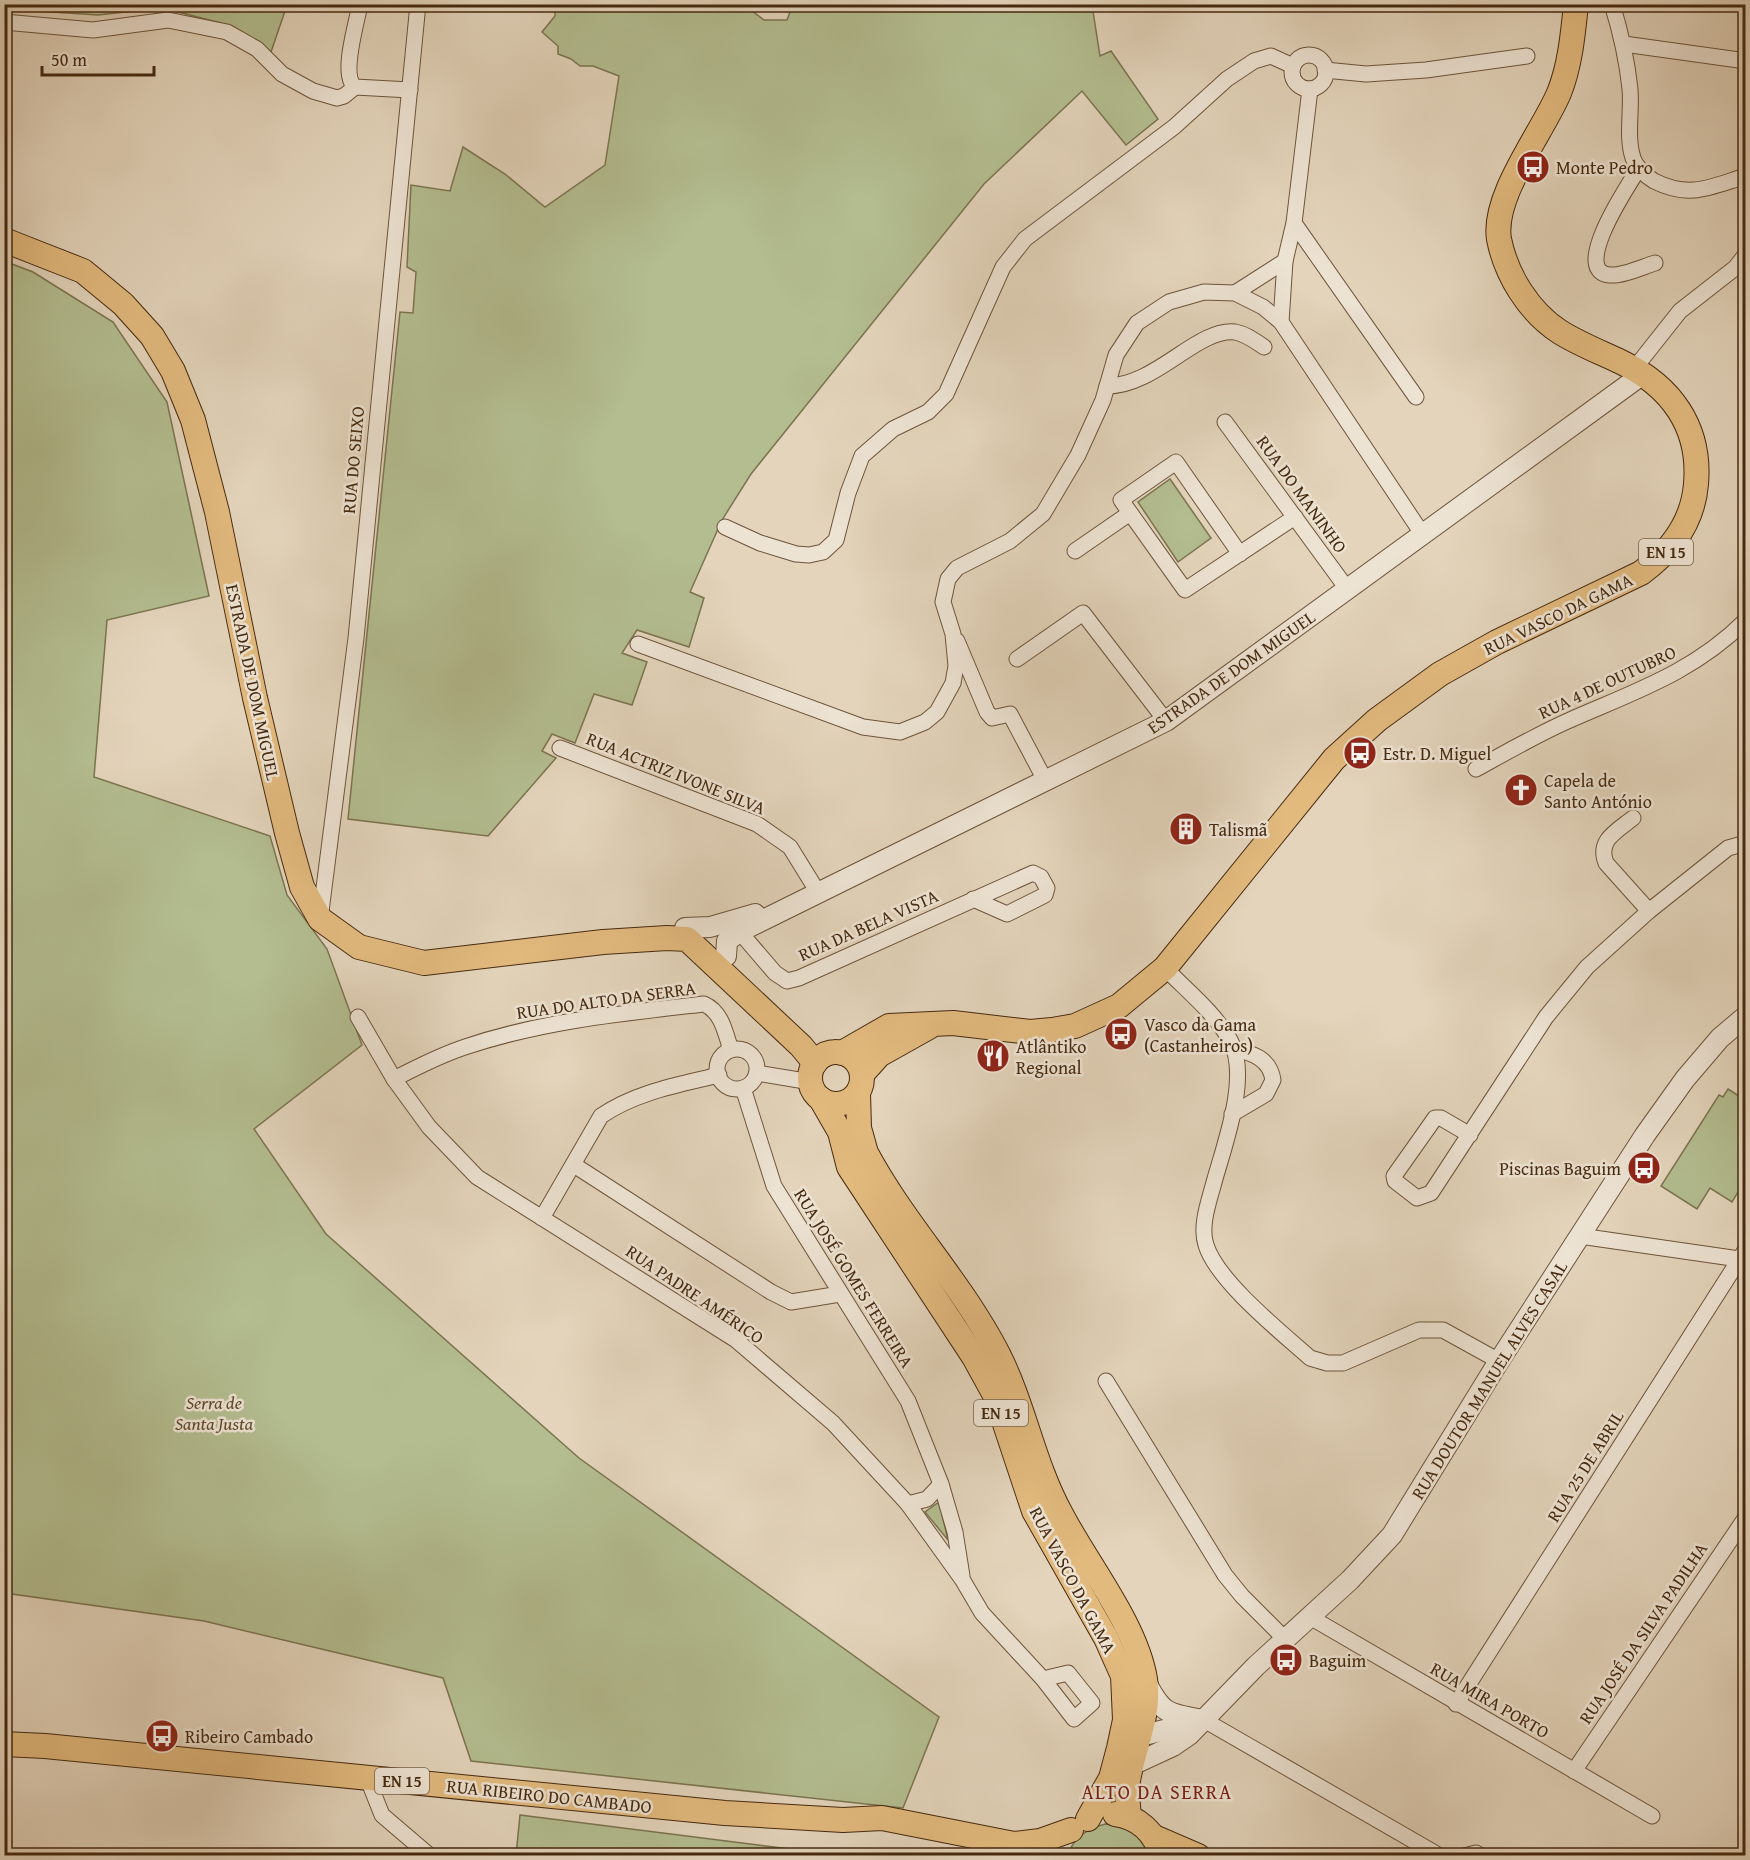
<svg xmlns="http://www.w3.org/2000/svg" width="1750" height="1860" font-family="'Gentium Book Plus',serif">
	<rect width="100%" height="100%" fill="#e3d4bb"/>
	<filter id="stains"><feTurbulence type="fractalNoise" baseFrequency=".00333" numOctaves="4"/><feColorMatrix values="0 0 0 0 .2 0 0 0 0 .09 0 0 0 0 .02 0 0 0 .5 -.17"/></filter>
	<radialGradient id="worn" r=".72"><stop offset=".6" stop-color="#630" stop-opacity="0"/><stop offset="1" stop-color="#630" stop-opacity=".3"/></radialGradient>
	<g fill="#b3bd90" stroke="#7c7450" stroke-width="1.5">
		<polygon points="793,4 1092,5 1100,56 1111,51 1158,119 1126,145 1082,91 984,184 751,474 722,520 690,592 704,598 689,647 637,630 622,653 647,662 632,705 594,694 575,743 552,734 542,751 556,758 488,836 348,819 400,312 413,313 416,272 407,267 411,185 450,191 463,147 505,174 545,207 605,165 619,76 593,66 580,66 571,59 558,54 558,46 542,32 555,16 555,12 549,10 546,5 744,5 764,20 787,20"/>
		<polygon points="4,5 287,5 270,55 232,26 163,8 98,15 5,9"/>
		<polygon points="4,261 33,272 113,322 167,402 209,596 107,620 94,777 270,836 287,895 327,949 362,1045 254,1129 326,1234 579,1458 939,1717 903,1808 471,1761 443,1678 204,1621 5,1593"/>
		<polygon points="1170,479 1211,538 1178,562 1138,502"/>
		<polygon points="1728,1089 1745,1100 1745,1190 1741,1187 1732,1202 1710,1188 1697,1209 1661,1186 1719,1095 1723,1097"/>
		<polygon points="939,1502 948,1540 925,1512"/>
		<polygon points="520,1815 837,1855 516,1855"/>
		<path d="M1105 1824C1128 1825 1142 1836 1152 1856H1067C1074 1837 1087 1829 1105 1824Z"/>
	</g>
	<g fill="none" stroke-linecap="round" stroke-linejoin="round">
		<g stroke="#6d543b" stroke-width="17">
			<g id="minor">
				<path d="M360 4C357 23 340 75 355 87L410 90"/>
				<path d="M1612 4C1621 33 1627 60 1630 89 1632 111 1626 136 1633 158 1636 167 1646 176 1654 181 1690 199 1710 187 1746 176"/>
				<polyline points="4,22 93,30 168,20 227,32 257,49 282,74 313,91 337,98 344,96 355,87"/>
				<polyline points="1624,44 1746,61"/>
				<circle cx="1309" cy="72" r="17"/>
				<polyline points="1325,70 1366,74 1426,70 1527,56"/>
				<path d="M1639 168C1630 183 1569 272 1610 275 1623 276 1642 267 1655 263"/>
				<polyline points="1294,223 1416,397"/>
				<polyline points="1235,293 1285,261"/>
				<polyline points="1281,322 1285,261 1294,223 1310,89"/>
				<polyline points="1634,369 1680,311 1735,268 1746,254"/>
				<path d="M1107 386C1156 386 1197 328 1235 332 1246 334 1255 341 1264 347"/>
				<polyline points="1225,422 1348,590"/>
				<polyline points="725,527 760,543 796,554 809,555 823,552 836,540 848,493 862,456 893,429 928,412 946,394 1003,267 1025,239 1174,127 1227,79 1254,61 1271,56 1293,66"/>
				<polyline points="1075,551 1130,513"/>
				<polyline points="1240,554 1176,462 1121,500 1185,590 1295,517"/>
				<polyline points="957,641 987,712 992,718 1010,714 1046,782"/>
				<polyline points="638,644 863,727 900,732 925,722 937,712 953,683 956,666 953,634 943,602 948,579 957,568 1010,541 1043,514 1078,455 1103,400 1116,355 1137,323 1169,302 1204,292 1235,293 1263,307 1281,322 1423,535"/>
				<polyline points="1017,659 1083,613 1166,721"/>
				<polyline points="560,748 757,824 790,847 819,894"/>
				<path d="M1476 769C1507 752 1538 734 1570 720 1636 691 1694 672 1746 620"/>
				<path d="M1633 818C1617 831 1597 840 1606 863L1649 911"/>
				<polyline points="320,919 356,638 418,4"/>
				<polyline points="733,924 775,973 787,981 799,978 1033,873 1041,877 1047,888 1045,895 1007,914 973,899"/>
				<path d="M1165 968C1187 991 1214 1012 1230 1040 1251 1077 1223 1148 1213 1186 1208 1204 1200 1227 1206 1245 1217 1281 1281 1332 1310 1358L1327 1363H1343L1419 1330H1443L1499 1361"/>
				<polyline points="358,1017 394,1079 429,1127 477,1177 736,1340 833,1423 908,1504 962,1579 982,1613 1043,1679 1074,1719 1092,1703 1068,1673 1043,1679"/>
				<circle cx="737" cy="1069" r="20"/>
				<polyline points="757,1073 811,1082"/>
				<path d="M394 1079C417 1067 441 1055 465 1047 542 1021 624 1013 704 1004 722 1012 725 1032 731 1050"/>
				<polyline points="743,1088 774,1186 908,1401 941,1484 955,1532 962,1576"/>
				<path d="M1232 1114 1266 1094 1273 1080C1270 1059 1253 1053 1234 1049"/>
				<polyline points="1470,1135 1441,1118 1435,1118 1394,1176 1395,1181 1417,1198 1431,1193 1546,1017 1587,967 1649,911 1728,848 1746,843"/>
				<polyline points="574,1165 771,1292 791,1302 840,1294"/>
				<path d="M542 1218 601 1116C636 1092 678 1085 719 1075"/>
				<polyline points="1580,1236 1746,1260"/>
				<polyline points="1106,1381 1225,1575 1242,1596 1285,1639"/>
				<polyline points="908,1504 927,1499 941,1484"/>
				<polyline points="1310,1617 1652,1816"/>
				<polyline points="1456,1704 1746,1249"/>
				<polyline points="1204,1720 1440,1856"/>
				<polyline points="1574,1771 1746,1517"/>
				<polyline points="367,1777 382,1815 430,1856"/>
				<polyline points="1464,1856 1476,1853 1481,1856"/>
			</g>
		</g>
		<g stroke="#6d543b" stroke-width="22">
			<g id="tertiary">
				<polyline points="685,928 710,927 755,914"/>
				<polyline points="726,956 727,941 739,932 1166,721 1643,374"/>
				<path d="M1146 1682C1161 1712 1167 1714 1198 1719"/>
				<polyline points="1129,1742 1140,1736 1201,1721"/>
				<polyline points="1132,1765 1173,1746 1189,1735 1256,1666 1350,1580 1392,1535 1499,1361 1645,1135 1685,1079 1720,1038 1746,1016"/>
			</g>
		</g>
		<g stroke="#462a10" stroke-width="26">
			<g id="primary">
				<polyline points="4,240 83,271 123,304 152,336 173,371 193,420 217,512 255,698 287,833 302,887 320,919 359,947 424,963 603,942 667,938 687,939 801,1046 815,1063"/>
				<circle cx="836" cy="1078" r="26"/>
				<path d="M842 1053 889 1026 953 1023 1030 1032 1052 1030 1075 1026 1119 1006 1165 968 1334 759 1377 720 1440 674 1497 642 1641 573C1671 551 1693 522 1696 484 1701 427 1671 386 1621 362 1600 352 1579 344 1560 332 1529 312 1506 275 1499 239 1492 196 1542 133 1559 93 1570 66 1573 34 1576 4"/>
				<polyline points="862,1074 879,1055 929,1027"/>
				<path d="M858 1093 859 1128 866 1153C904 1224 961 1282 998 1354 1024 1405 1033 1463 1061 1514 1087 1564 1136 1624 1145 1679 1151 1714 1133 1748 1128 1781 1126 1793 1128 1805 1129 1817"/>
				<polyline points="821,1099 840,1132 849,1167 974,1357 996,1397 1034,1511 1106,1638 1123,1676 1125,1720 1119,1748 1111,1778 1088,1819"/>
				<polyline points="4,1744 45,1746 725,1813 843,1820 882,1818 1014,1844 1040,1841 1071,1830"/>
				<path d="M1115 1814C1139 1817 1155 1833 1162 1856"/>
				<polyline points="1154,1837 1198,1856"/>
			</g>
		</g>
		<use href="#minor" stroke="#ede3d3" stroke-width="15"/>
		<use href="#tertiary" stroke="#ede3d3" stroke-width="20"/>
		<use href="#primary" stroke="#e2ba7e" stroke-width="24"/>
	</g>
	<defs>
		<g id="bus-disc" transform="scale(1.725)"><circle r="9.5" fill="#8f2418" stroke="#ede3d3"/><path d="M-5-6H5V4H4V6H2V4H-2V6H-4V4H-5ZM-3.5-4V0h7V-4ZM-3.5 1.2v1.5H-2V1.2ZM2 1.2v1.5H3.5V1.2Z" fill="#fff"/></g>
		<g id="church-disc" transform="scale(1.725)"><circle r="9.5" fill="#8f2418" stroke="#ede3d3"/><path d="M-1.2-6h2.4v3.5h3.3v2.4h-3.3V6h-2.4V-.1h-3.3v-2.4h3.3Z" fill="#fff"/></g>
		<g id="building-disc" transform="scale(1.725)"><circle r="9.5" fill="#8f2418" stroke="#ede3d3"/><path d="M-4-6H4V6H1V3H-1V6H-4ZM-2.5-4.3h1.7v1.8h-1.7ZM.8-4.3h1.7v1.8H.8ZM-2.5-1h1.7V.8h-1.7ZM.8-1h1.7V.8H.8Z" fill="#fff"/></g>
		<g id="restaurant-disc" transform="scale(1.725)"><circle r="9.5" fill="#8f2418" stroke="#ede3d3"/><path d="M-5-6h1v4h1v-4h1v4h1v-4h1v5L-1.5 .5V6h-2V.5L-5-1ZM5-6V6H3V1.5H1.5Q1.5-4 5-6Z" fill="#fff"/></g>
	</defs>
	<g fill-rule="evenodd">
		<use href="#bus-disc" x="1533" y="167"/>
		<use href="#bus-disc" x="1360" y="753"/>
		<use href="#church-disc" x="1521" y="790"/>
		<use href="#building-disc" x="1186" y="829"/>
		<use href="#bus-disc" x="1121" y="1034"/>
		<use href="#restaurant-disc" x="993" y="1056"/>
		<use href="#bus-disc" x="1644" y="1168"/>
		<use href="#bus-disc" x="1286" y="1660"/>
		<use href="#bus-disc" x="162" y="1736"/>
	</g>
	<g text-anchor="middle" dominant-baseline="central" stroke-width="5" stroke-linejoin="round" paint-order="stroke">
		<g fill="#ede3d3" stroke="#78624a" stroke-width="1.5">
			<rect x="1639" y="539" width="54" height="26" rx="4.5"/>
			<rect x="974" y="1400" width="54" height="26" rx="4.5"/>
			<rect x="375" y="1768" width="54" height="26" rx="4.5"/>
		</g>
		<g font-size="16" font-weight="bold" fill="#462a10">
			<text x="1666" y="552">EN 15</text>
			<text x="1001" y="1413">EN 15</text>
			<text x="402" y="1781">EN 15</text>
		</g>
		<g font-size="18" fill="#462a10" stroke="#ede3d3" text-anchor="start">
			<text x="1556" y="167">Monte Pedro</text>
			<text x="1383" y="753">Estr. D. Miguel</text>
			<text x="1544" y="780">Capela de<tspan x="1544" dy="21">Santo António</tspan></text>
			<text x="1209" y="829">Talismã</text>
			<text x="1144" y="1024">Vasco da Gama<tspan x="1144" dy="21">(Castanheiros)</tspan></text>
			<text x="1016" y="1046">Atlântiko<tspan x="1016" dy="21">Regional</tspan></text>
			<text x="1621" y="1168" text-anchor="end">Piscinas Baguim</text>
			<text x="1309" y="1660">Baguim</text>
			<text x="185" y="1736">Ribeiro Cambado</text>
		</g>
		<g font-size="18" fill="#462a10" stroke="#ede3d3">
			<text transform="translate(353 460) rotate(-85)">RUA DO SEIXO</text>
			<text transform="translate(1302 494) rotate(54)">RUA DO MANINHO</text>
			<text transform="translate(1558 614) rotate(-26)">RUA VASCO DA GAMA</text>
			<text transform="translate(1231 672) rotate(-35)">ESTRADA DE DOM MIGUEL</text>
			<text transform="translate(253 682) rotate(78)">ESTRADA DE DOM MIGUEL</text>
			<text transform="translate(1607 682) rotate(-25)">RUA 4 DE OUTUBRO</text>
			<text transform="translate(676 773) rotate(22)">RUA ACTRIZ IVONE SILVA</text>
			<text transform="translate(868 925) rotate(-24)">RUA DA BELA VISTA</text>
			<text transform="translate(606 1000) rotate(-8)">RUA DO ALTO DA SERRA</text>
			<text transform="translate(854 1278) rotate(58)">RUA JOSÉ GOMES FERREIRA</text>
			<text transform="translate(695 1294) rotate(34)">RUA PADRE AMÉRICO</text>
			<text transform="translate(1489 1380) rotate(-58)">RUA DOUTOR MANUEL ALVES CASAL</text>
			<text transform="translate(1585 1466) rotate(-58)">RUA 25 DE ABRIL</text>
			<text transform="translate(1073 1580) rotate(62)">RUA VASCO DA GAMA</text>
			<text transform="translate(1643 1633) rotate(-56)">RUA JOSÉ DA SILVA PADILHA</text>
			<text transform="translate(1490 1700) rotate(30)">RUA MIRA PORTO</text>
			<text transform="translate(549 1796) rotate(6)">RUA RIBEIRO DO CAMBADO</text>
		</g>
		<g font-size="18" font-style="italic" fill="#5c472a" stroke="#ede3d3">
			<text x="214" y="1402">Serra de<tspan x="214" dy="21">Santa Justa</tspan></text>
		</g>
		<g font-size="20" letter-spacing="1.5" fill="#7a1f14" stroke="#ede3d3">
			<text x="1157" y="1791">ALTO DA SERRA</text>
		</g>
	</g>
	<rect width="1750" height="1860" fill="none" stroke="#e3d4bb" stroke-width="24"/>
	<rect x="6" y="6" width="1738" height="1848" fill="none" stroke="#462a10" stroke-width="3"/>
	<rect x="12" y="12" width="1726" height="1836" fill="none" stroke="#462a10" stroke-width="1.5"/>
	<path d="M42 66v9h112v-9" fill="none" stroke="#462a10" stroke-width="3"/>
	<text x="51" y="66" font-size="18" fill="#462a10" stroke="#ede3d3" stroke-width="4.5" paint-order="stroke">50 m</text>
	<rect width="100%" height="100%" filter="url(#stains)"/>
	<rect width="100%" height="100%" fill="url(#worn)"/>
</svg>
